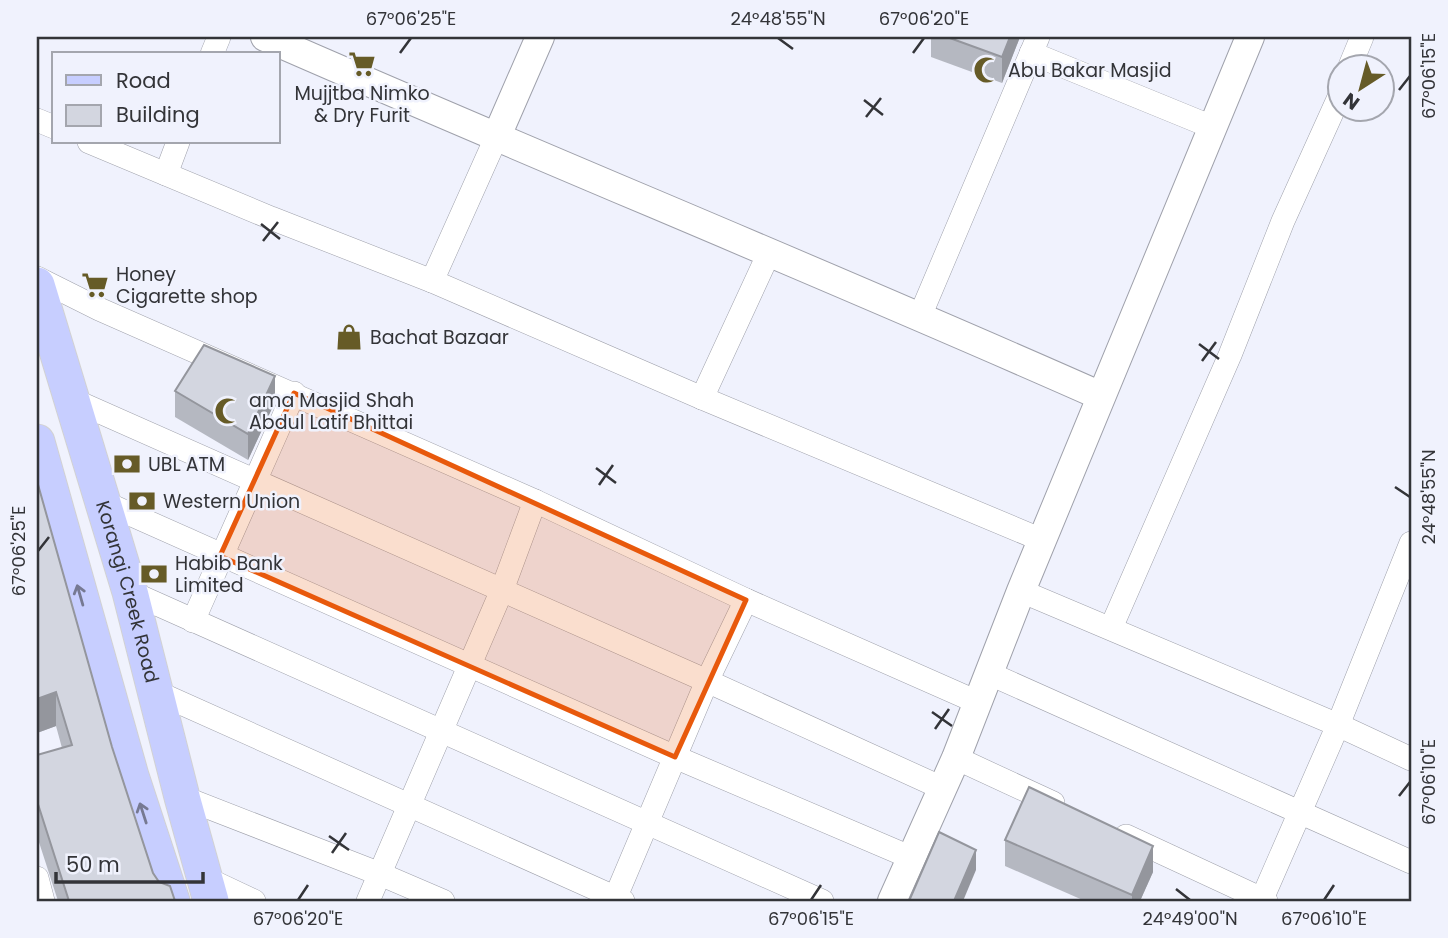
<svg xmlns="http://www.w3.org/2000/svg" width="1448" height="938" font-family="Poppins,sans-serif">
	<rect width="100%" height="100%" fill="#f0f2fd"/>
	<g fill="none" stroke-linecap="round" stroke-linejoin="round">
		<g stroke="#9fa1ab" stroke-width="24">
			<g id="minor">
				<polyline points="1031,53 1212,127"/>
				<polyline points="212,54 219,37"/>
				<polyline points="1350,66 1362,37"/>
				<polyline points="37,120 54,127"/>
				<polyline points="89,142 271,218 432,281 702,398 1042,540"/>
				<polyline points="166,174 178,142"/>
				<polyline points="37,278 99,309 535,501 746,600 977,702"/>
				<polyline points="432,281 496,138"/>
				<polyline points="920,316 1038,37"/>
				<polyline points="702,398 769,253"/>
				<polyline points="73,400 707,681 942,788"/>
				<polyline points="103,502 675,757 912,858"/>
				<polyline points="1021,591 1338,725 1411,759"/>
				<polyline points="130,592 822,901"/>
				<polyline points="193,621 294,393"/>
				<polyline points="1111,628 1230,355 1283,221 1340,95"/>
				<polyline points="988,673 1411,862"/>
				<polyline points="154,691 623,901"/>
				<polyline points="956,758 1053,803"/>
				<polyline points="182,797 380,874 443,901"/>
				<polyline points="1126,836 1266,901"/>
				<polyline points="203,877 254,901"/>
				<polyline points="37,878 43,901"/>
				<polyline points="1262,899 1338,725 1411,543"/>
				<polyline points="368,901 502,590 535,501"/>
				<polyline points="614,901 707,681 746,600"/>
			</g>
		</g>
		<g stroke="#9fa1ab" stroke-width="30">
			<g id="tertiary">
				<path d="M265 37C543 159 824 273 1101 396"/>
				<polyline points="496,138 540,37"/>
				<polyline points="892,901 956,758 1021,591 1250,37"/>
			</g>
		</g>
		<g stroke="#d2d2d3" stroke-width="37">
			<g id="primary">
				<path id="s1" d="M37 285 130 592 182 797 211 901"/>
				<polyline points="37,442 131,776 172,901"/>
			</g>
		</g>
		<use href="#minor" stroke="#fff" stroke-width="23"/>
		<use href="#tertiary" stroke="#fff" stroke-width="28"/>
		<use href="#primary" stroke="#c7ceff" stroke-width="35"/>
	</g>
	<g fill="#b5b8c1">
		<polygon points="931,37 1020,37 1002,83 931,57"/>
		<polygon points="175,391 275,402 248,460 175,417"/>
		<polygon points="37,481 112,747 153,873 175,901 58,901 37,836 37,755 62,748 56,726 37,733"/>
		<polygon points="1005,840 1153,872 1140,901 1085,901 1005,866"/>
	</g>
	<g fill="#94969d">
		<polygon points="1010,37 1020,37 1002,83 1002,57"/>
		<polygon points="275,376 275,402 248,460 248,434"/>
		<polygon points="56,692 56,726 37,733 37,699"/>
		<polygon points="1153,846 1153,872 1140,901 1132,901 1132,895"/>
		<polygon points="976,850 976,870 963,901 954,901"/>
	</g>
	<g fill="#d3d6e0" stroke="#94969d" stroke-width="2">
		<polygon points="947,37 1010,37 1002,57"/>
		<polygon points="204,345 275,376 248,434 175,391"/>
		<polygon points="37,481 112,747 153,873 159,882 170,886 175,901 69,901 37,801 37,755 72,745 56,692 37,699"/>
		<polygon points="1029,787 1153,846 1132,895 1005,840"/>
		<polygon points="939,832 976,850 954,901 909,901"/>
	</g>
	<defs><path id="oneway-shaft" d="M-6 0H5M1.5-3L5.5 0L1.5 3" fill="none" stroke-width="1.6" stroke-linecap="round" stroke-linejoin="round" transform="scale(1.75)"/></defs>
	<g stroke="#767992">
		<use href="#oneway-shaft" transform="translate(80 595) rotate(-106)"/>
		<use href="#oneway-shaft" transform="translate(143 813) rotate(-108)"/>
	</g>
	<path fill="#e8590c" fill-opacity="0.2" stroke="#e8590c" stroke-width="5" stroke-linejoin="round" d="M294 393 746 600 675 757 220 556Z"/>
	<path fill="none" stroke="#333438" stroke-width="2.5" d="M778 38 793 49M400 53 411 38M913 53 924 38M1399 90 1410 76M864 100 883 115M866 117 881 98M261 224 280 239M263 241 278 222M1199 344 1219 359M1202 361 1216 342M596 468 616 483M599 485 613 465M1395 487 1410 497M38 551 49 537M932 712 952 726M935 729 949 709M1399 796 1410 782M329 836 349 850M332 853 346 833M1176 889 1190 900M298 900 308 885M811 900 821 885M1324 900 1334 885"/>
	<defs>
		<g id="supermarket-bare" transform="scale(2.1)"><path d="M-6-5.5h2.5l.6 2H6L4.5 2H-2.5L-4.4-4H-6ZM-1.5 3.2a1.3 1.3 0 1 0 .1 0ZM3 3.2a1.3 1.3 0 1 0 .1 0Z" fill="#665b27" stroke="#f0f2fd" stroke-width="2.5" paint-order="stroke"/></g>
		<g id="mosque-bare" transform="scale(2.1)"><path d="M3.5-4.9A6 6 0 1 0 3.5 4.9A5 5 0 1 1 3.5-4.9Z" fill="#665b27" stroke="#f0f2fd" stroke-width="2.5" paint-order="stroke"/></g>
		<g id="shop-bare" transform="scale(2.1)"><path d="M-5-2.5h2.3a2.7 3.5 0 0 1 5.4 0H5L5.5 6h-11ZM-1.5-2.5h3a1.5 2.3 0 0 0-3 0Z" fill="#665b27" stroke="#f0f2fd" stroke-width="2.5" paint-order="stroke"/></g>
		<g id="bank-bare" transform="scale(2.1)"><path d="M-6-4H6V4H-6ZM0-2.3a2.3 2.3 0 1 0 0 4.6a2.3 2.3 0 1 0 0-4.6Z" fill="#665b27" stroke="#f0f2fd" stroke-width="2.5" paint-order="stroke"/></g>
	</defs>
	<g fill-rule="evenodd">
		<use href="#supermarket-bare" x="362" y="64"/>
		<use href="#mosque-bare" x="987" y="70"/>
		<use href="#supermarket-bare" x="95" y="285"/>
		<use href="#shop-bare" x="349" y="337"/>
		<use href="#mosque-bare" x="228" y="411"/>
		<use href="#bank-bare" x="127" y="464"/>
		<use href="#bank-bare" x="142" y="501"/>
		<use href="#bank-bare" x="154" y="574"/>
	</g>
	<g text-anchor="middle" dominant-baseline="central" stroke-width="5" stroke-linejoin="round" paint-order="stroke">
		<g font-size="19" fill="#333438" stroke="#f0f2fd" text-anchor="start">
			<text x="1008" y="70">Abu Bakar Masjid</text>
			<text x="362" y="93" text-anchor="middle">Mujjtba Nimko<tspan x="362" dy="22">&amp; Dry Furit</tspan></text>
			<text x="116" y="274">Honey<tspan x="116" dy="22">Cigarette shop</tspan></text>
			<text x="370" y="337">Bachat Bazaar</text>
			<text x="249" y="400">ama Masjid Shah<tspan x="249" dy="22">Abdul Latif Bhittai</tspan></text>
			<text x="148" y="464">UBL ATM</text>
			<text x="163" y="501">Western Union</text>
			<text x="175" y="563">Habib Bank<tspan x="175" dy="22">Limited</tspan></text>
		</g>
		<g font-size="19" fill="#333438" stroke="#f0f2fd">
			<text stroke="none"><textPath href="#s1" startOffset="320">Korangi Creek Road</textPath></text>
		</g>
	</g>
	<rect width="1448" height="938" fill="none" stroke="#f0f2fd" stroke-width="77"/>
	<rect x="52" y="52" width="228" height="91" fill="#f0f2fd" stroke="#a4a6ae" stroke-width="2"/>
	<rect x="66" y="75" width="35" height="10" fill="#c7ceff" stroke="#a4a6ae" stroke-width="2"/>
	<text x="116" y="88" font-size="21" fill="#333438">Road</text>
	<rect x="66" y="105" width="35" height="21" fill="#d3d6e0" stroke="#a4a6ae" stroke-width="2"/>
	<text x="116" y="122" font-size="21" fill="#333438">Building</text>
	<g transform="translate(1361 88) rotate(216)"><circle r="33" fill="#f0f2fd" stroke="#a4a6ae" stroke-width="2"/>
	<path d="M0-5L12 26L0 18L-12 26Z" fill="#665b27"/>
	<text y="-10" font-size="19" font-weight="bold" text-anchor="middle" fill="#333438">N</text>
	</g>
	<path d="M56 872v10h147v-10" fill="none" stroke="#333438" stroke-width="3.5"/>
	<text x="66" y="872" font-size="21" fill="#333438" stroke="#f0f2fd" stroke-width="5" paint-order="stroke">50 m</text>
	<rect x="38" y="38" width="1372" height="862" fill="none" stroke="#333438" stroke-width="2.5"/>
	<g font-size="18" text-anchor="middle" fill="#333438">
		<text x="411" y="25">67°06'25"E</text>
		<text x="778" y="25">24°48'55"N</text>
		<text x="924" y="25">67°06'20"E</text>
		<text transform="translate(1429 76) rotate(-90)" y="6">67°06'15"E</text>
		<text transform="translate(1429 497) rotate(-90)" y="6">24°48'55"N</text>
		<text transform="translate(19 551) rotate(-90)" y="6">67°06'25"E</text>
		<text transform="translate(1429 782) rotate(-90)" y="6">67°06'10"E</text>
		<text x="298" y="925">67°06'20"E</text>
		<text x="811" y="925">67°06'15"E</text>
		<text x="1190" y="925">24°49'00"N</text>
		<text x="1324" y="925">67°06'10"E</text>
	</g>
</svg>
